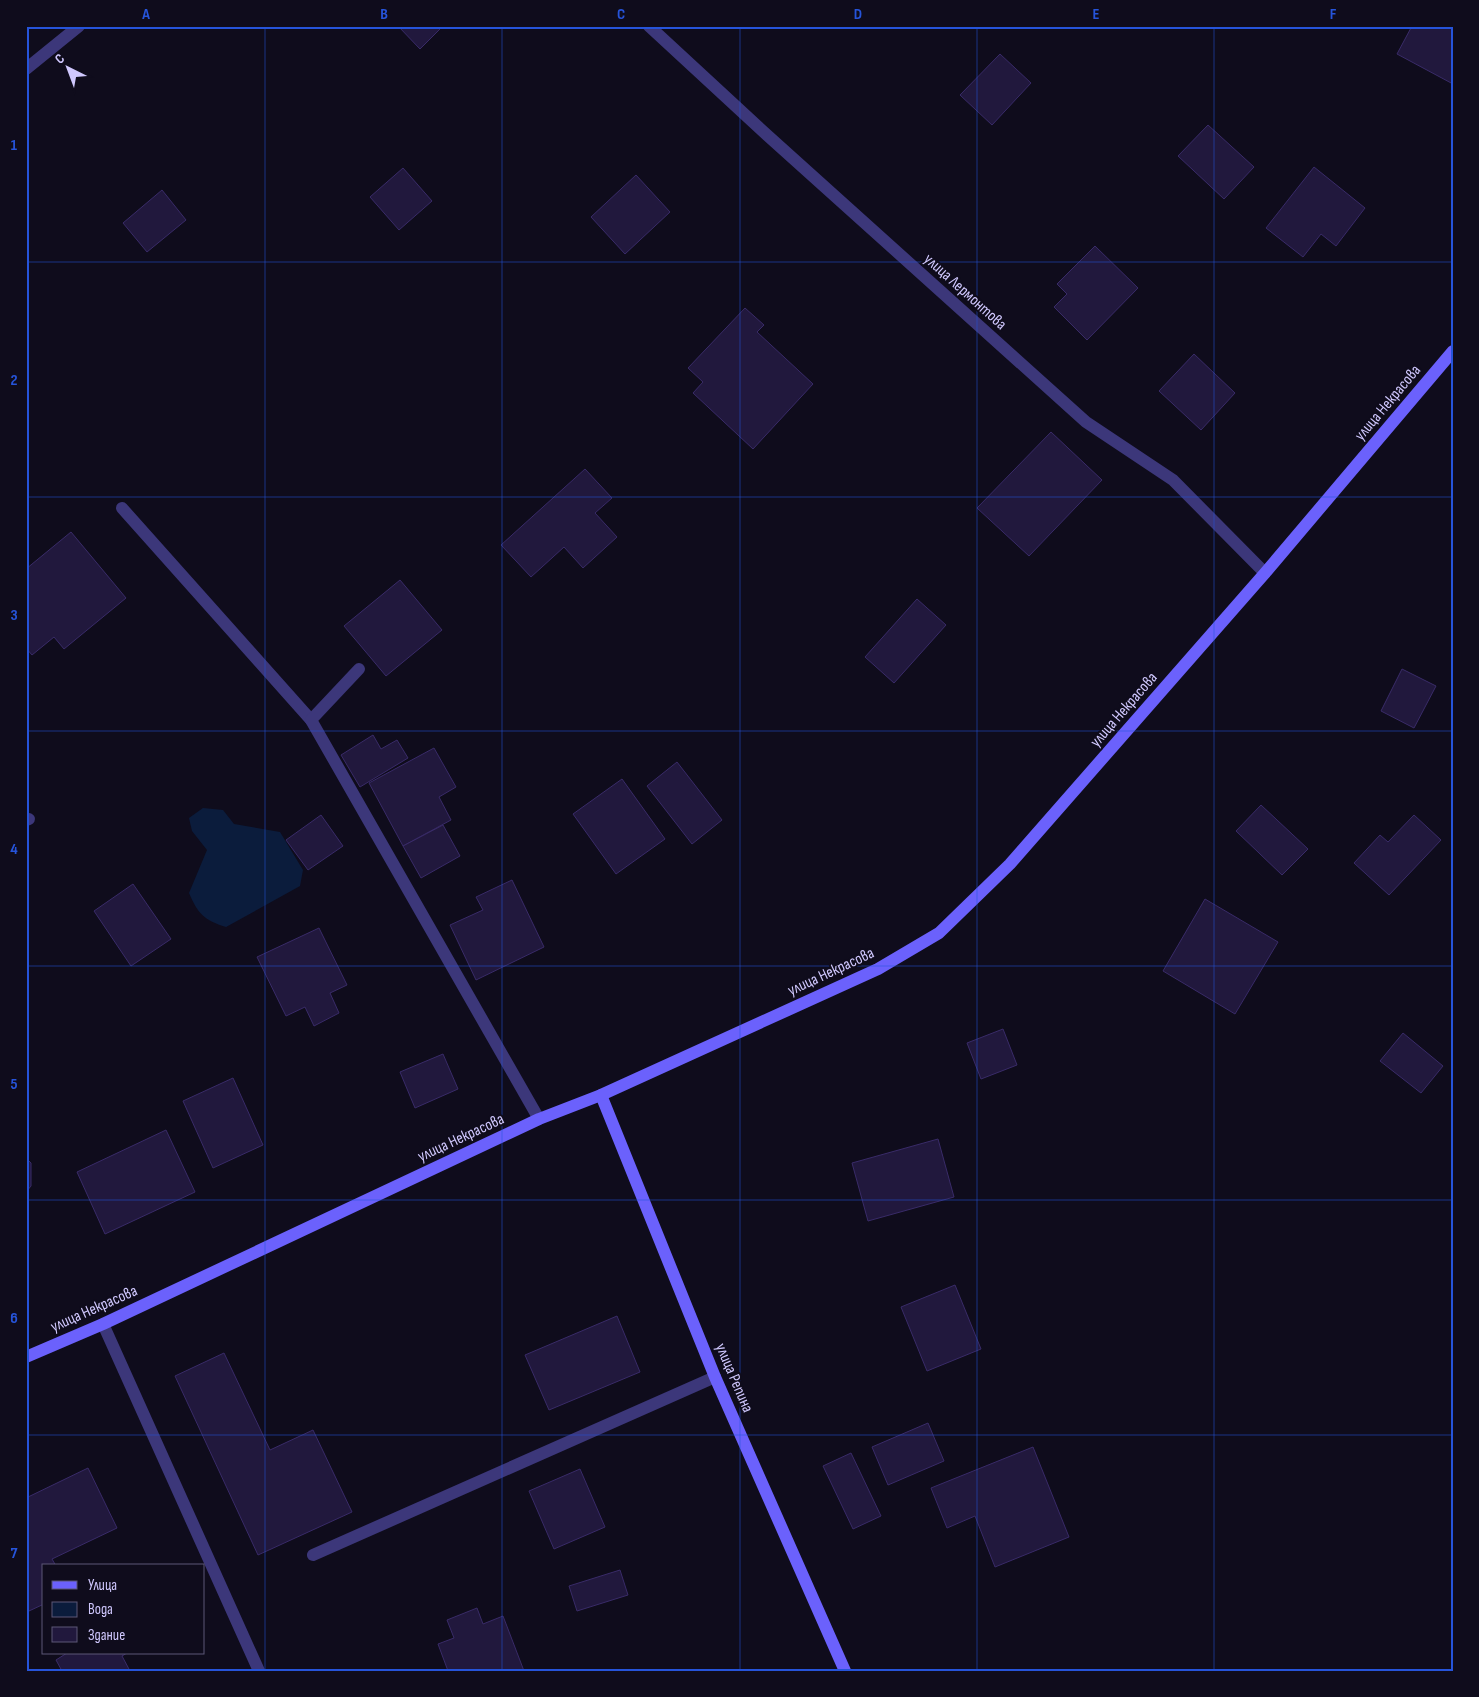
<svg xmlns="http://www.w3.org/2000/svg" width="1479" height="1697" font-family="'Sofia Sans Condensed',sans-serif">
	<rect width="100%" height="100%" fill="#0f0c1c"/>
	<path fill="#0b1c3c" d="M203 808 223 810 234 824 280 832 303 870 300 886 226 927C204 920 198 914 189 893L207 850 192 831 189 818Z"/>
	<g fill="#21183d" stroke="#392b68">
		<polygon points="398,26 443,26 420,49"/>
		<polygon points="1412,26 1453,26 1453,84 1397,54"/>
		<polygon points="1000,54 1031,83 992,125 960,95"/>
		<polygon points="1208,125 1254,167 1224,199 1178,156"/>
		<polygon points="1314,167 1365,208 1336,246 1321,234 1303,257 1266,228"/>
		<polygon points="403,168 432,201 399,230 370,197"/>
		<polygon points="636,175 670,212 625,254 591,217"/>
		<polygon points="162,190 186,220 147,252 123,223"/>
		<polygon points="1095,246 1138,288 1087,340 1054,307 1067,294 1057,284"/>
		<polygon points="745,308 764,325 757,332 813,384 753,449 693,393 703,382 688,368"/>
		<polygon points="1194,354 1235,393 1201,430 1159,391"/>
		<polygon points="1051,432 1102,480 1029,556 977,508"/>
		<polygon points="585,469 612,498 595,513 617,537 583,568 564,547 531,577 501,545"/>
		<polygon points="71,532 126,598 64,649 54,637 32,655 26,648 26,569"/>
		<polygon points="400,580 442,630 386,676 344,626"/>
		<polygon points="917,599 946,625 894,683 865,657"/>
		<polygon points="1402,669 1436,686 1414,728 1381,711"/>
		<polygon points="373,735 381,749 397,740 408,758 360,787 341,755"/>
		<polygon points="434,748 456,787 439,797 451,820 403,846 369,783"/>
		<polygon points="677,762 722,820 692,844 647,786"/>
		<polygon points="622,779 665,839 616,874 573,814"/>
		<polygon points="1261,805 1308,849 1282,875 1236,831"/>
		<polygon points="321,815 343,846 308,870 286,840"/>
		<polygon points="1414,815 1441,840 1389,895 1354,863 1380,835 1388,842"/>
		<polygon points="443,825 460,856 421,878 403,846"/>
		<polygon points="512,880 544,947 476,980 450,925 483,910 476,897"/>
		<polygon points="133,884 171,939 131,966 94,911"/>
		<polygon points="1205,899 1278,942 1235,1014 1163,971"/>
		<polygon points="319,928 347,985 330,993 339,1013 314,1026 305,1007 286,1016 257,957"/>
		<polygon points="1003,1029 1017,1065 981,1079 967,1043"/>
		<polygon points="1403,1033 1443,1066 1421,1093 1380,1061"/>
		<polygon points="443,1054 458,1089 415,1108 400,1072"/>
		<polygon points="233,1078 263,1145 213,1168 183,1101"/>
		<polygon points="166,1130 195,1192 105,1234 77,1172"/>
		<polygon points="938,1139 954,1197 868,1221 852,1163"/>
		<polygon points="26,1158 31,1163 31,1186 26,1192"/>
		<polygon points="955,1285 981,1349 927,1371 901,1307"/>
		<polygon points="617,1316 640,1372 549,1410 525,1355"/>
		<polygon points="224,1353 270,1450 313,1430 352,1512 258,1555 175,1376"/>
		<polygon points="928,1423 944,1461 888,1485 872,1447"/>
		<polygon points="1033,1447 1069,1537 995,1567 975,1516 947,1528 931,1488"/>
		<polygon points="851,1453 881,1516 853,1529 823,1466"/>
		<polygon points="88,1468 117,1528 52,1559 56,1566 44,1566 44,1604 29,1611 26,1605 26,1498"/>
		<polygon points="580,1469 605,1527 554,1549 529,1491"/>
		<polygon points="620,1570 628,1595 577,1611 569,1586"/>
		<polygon points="477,1608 483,1624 503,1616 524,1671 448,1671 438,1644 454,1638 447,1620"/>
		<polygon points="67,1653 127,1653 122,1656 130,1671 62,1671 56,1660"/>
	</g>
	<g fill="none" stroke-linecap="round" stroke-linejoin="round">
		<g stroke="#3c377a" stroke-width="12">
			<polyline points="122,508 311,720"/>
			<polyline points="359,669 311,720 539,1119"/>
			<polyline points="103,1324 259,1671"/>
			<polyline points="313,1555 715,1377"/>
		</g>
		<g stroke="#3c377a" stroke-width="12">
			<polyline points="649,26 767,135 1086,422 1173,480 1265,573"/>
			<polyline points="26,69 79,26"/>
			<polyline points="26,820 29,819"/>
		</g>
		<g stroke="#6b61fc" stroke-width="12">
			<polyline points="601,1095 715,1377 845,1671"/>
			<polyline points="26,1357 103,1324 539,1119 601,1095 878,969 939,933 1010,864 1265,573 1453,351"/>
		</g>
	</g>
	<path fill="none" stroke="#2654da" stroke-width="1" stroke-opacity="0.55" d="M265 26V1671M502 26V1671M740 26V1671M977 26V1671M1214 26V1671M26 262H1453M26 497H1453M26 731H1453M26 966H1453M26 1200H1453M26 1435H1453"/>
	<g text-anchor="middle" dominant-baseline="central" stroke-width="4" stroke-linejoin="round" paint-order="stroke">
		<g font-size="16" fill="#d0c8fe" stroke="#0f0c1c">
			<text transform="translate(965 292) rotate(42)">улица Лермонтова</text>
			<text transform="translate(1388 403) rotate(-50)">улица Некрасова</text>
			<text transform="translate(1124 710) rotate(-49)">улица Некрасова</text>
			<text transform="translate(831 972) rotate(-25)">улица Некрасова</text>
			<text transform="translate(461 1138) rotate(-25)">улица Некрасова</text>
			<text transform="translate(94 1309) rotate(-24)">улица Некрасова</text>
			<text transform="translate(734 1378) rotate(67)">улица Репина</text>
		</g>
	</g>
	<rect width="1479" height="1697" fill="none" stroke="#0f0c1c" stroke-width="55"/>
	<rect x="42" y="1564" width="162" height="90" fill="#0f0c1c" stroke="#5c5776"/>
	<rect x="52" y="1581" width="25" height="8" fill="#6b61fc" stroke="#5c5776"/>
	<text x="88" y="1590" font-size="15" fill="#d0c8fe">Улица</text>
	<rect x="52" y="1602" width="25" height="15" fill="#0b1c3c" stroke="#5c5776"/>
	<text x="88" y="1614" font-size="15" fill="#d0c8fe">Вода</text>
	<rect x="52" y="1627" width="25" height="15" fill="#21183d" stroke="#5c5776"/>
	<text x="88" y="1640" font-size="15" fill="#d0c8fe">Здание</text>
	<g transform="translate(68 68) rotate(318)" stroke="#0f0c1c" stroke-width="4" paint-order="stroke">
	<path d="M0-4L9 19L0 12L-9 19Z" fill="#d0c8fe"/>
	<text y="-8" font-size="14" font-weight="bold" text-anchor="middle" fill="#d0c8fe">С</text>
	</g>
	<rect x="28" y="28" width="1424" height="1642" fill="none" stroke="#2654da" stroke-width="2"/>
	<g font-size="16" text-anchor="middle" font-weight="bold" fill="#2654da">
		<text x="146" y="19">A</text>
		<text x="384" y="19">B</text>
		<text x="621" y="19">C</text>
		<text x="858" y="19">D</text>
		<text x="1096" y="19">E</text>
		<text x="1333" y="19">F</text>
		<text x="14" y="150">1</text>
		<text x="14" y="385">2</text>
		<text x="14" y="620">3</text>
		<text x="14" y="854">4</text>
		<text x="14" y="1089">5</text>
		<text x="14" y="1323">6</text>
		<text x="14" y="1558">7</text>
	</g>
</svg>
